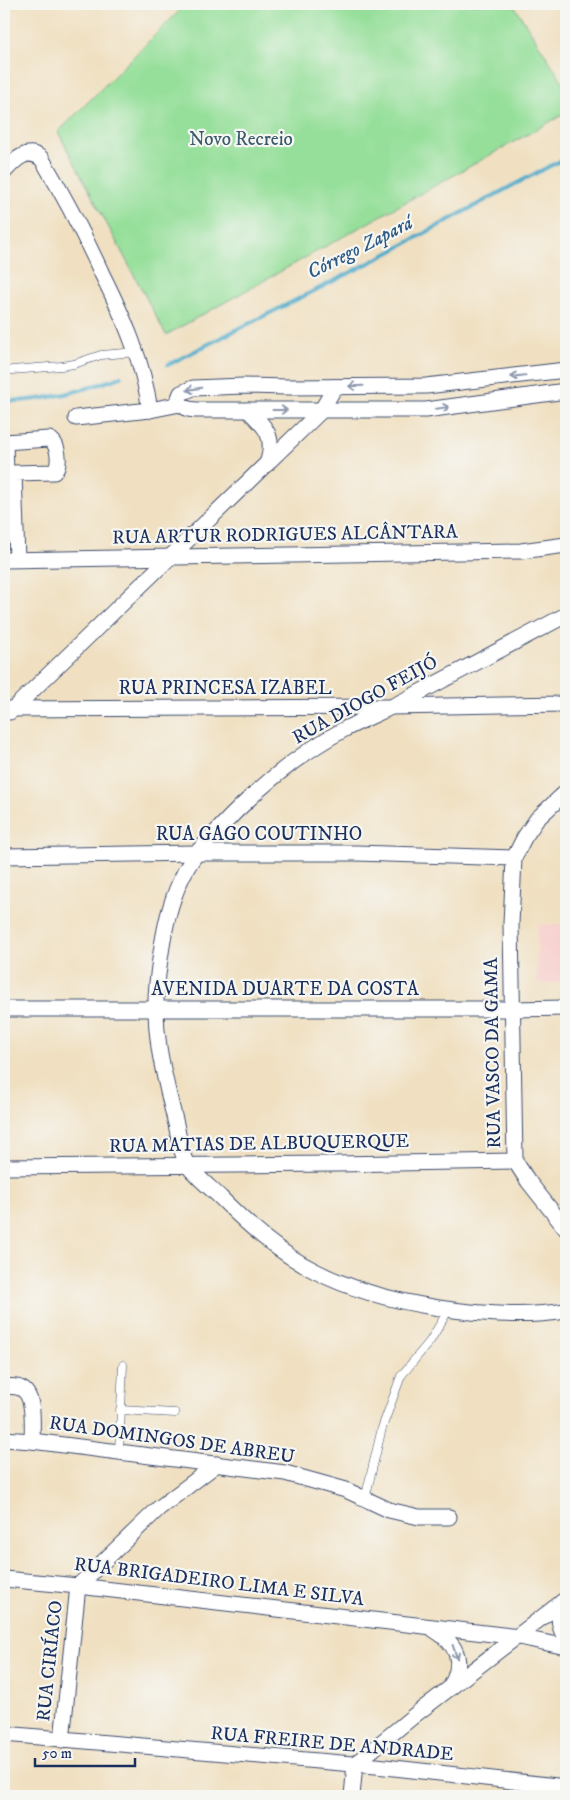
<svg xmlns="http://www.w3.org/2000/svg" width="570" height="1800" font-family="'IM FELL DW Pica',serif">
	<rect width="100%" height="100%" fill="#f6f6f2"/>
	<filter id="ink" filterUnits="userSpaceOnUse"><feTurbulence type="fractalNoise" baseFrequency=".02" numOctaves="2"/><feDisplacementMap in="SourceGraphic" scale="10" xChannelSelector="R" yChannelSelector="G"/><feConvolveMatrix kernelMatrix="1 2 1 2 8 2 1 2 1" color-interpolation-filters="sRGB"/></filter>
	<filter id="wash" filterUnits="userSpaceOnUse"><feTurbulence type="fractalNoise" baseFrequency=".0096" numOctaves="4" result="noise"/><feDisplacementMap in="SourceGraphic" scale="20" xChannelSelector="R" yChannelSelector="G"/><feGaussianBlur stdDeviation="1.12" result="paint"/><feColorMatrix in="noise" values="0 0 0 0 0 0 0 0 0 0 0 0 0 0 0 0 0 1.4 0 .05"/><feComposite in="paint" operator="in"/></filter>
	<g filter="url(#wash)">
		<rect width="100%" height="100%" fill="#f0e0c1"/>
		<polygon fill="#f7d0ce" points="566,924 566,983 536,983 538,925"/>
		<polygon fill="#95df9a" stroke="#58877c" points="186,4 513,4 566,87 566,113 166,335 58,132"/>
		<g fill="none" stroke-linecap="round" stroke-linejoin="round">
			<g stroke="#4cabcb" stroke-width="4">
				<path d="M168 365C242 326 318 290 392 251 450 220 507 187 566 158"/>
				<path d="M4 401C45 402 83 390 121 377"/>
			</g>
		</g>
	</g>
	<g filter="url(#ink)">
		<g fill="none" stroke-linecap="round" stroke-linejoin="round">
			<g stroke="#3b4a6d" stroke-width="9">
				<g id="lane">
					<polyline points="12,370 61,366 74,364 101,355 137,352"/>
					<polyline points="120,1410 175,1413"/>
					<polyline points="119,1452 123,1365"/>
					<polyline points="365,1499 382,1428 401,1376 430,1341 449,1309"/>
				</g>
			</g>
			<g stroke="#3b4a6d" stroke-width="17">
				<g id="street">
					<path d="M4 172C14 161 27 146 42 159 64 196 84 234 102 274 124 318 143 361 150 410"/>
					<polyline points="180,404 179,398 181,393 193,388 243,386 287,387 426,386 566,370"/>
					<path d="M248 410C266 427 276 437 267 464"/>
					<polyline points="76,418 150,410 180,404 188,409 196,410 426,410 566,391"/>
					<path d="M4 442 49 439C59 443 61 466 54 472L14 473 17 559"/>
					<polyline points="5,442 6,473"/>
					<polyline points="4,560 521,551 566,545"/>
					<path d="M566 615C513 643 460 671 407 699 386 710 364 719 343 730 295 756 254 791 217 831 210 838 203 845 197 853 169 889 162 939 157 983 152 1034 164 1075 176 1124 178 1134 182 1157 187 1164 192 1173 213 1190 221 1198 249 1226 279 1253 315 1271 380 1305 495 1322 566 1311"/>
					<polyline points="4,709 391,707 566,704"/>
					<polyline points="10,712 321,411 335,387"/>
					<polyline points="566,792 537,819 524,838 514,858 511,924 515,1161 528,1181 566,1229"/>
					<polyline points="4,856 196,853 356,853 514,858"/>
					<polyline points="4,1009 513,1009 566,1008"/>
					<polyline points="4,1167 335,1164 515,1161"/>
					<path d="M4 1386C9 1387 16 1386 20 1388 36 1394 32 1427 32 1441"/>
					<polyline points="4,1439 32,1441 285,1473 346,1490 389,1510 419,1517 449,1517"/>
					<polyline points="4,1579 78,1586 519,1637 566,1647"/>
					<path d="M562 1602C557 1616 558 1627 566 1639"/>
					<path d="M433 1629C458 1644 465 1662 450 1688"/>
					<polyline points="4,1734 376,1766 566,1787"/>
					<polyline points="62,1740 78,1586 159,1508 217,1464"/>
					<polyline points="352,1796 355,1764 416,1714 566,1599"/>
				</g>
			</g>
			<use href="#lane" stroke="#fff" stroke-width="8"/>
			<use href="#street" stroke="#fff" stroke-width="15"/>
		</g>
		<defs><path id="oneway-shaft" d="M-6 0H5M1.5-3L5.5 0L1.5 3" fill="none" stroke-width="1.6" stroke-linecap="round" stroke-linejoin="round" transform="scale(1.25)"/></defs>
		<g stroke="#8d97ae">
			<use href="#oneway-shaft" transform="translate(518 376) rotate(174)"/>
			<use href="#oneway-shaft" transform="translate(356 386) rotate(178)"/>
			<use href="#oneway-shaft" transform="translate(194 389) rotate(171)"/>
			<use href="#oneway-shaft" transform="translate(442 408) rotate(-8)"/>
			<use href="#oneway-shaft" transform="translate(280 410)"/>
			<use href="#oneway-shaft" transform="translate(455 1652) rotate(71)"/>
		</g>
	</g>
	<g text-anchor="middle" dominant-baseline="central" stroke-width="4.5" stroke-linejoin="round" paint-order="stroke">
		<g font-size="19" fill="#3a5b6d" stroke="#f6f6f2">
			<text x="241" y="139">Novo Recreio</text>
		</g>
		<g font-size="19" fill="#1b2f5e" stroke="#f6f6f2">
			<text transform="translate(285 535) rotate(-1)">RUA ARTUR RODRIGUES ALCÂNTARA</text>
			<text x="225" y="688">RUA PRINCESA IZABEL</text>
			<text transform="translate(365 700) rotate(-29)">RUA DIOGO FEIJÓ</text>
			<text x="259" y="834">RUA GAGO COUTINHO</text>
			<text x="285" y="989">AVENIDA DUARTE DA COSTA</text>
			<text transform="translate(493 1053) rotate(-91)">RUA VASCO DA GAMA</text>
			<text transform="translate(259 1144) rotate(-1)">RUA MATIAS DE ALBUQUERQUE</text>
			<text transform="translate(172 1440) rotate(8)">RUA DOMINGOS DE ABREU</text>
			<text transform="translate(219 1582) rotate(7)">RUA BRIGADEIRO LIMA E SILVA</text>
			<text transform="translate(50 1661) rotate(-84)">RUA CIRÍACO</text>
			<text transform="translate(332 1744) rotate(5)">RUA FREIRE DE ANDRADE</text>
		</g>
		<g font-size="20" font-style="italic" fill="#2c5a84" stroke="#f6f6f2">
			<text transform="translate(360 248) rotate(-27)">Córrego Zapará</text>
		</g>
	</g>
	<rect width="570" height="1800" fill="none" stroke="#f6f6f2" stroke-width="20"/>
	<path d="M35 1758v8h100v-8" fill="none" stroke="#1b2f5e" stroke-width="2.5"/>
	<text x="42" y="1758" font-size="15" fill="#1b2f5e" stroke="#f6f6f2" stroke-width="4" paint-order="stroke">50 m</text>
</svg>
